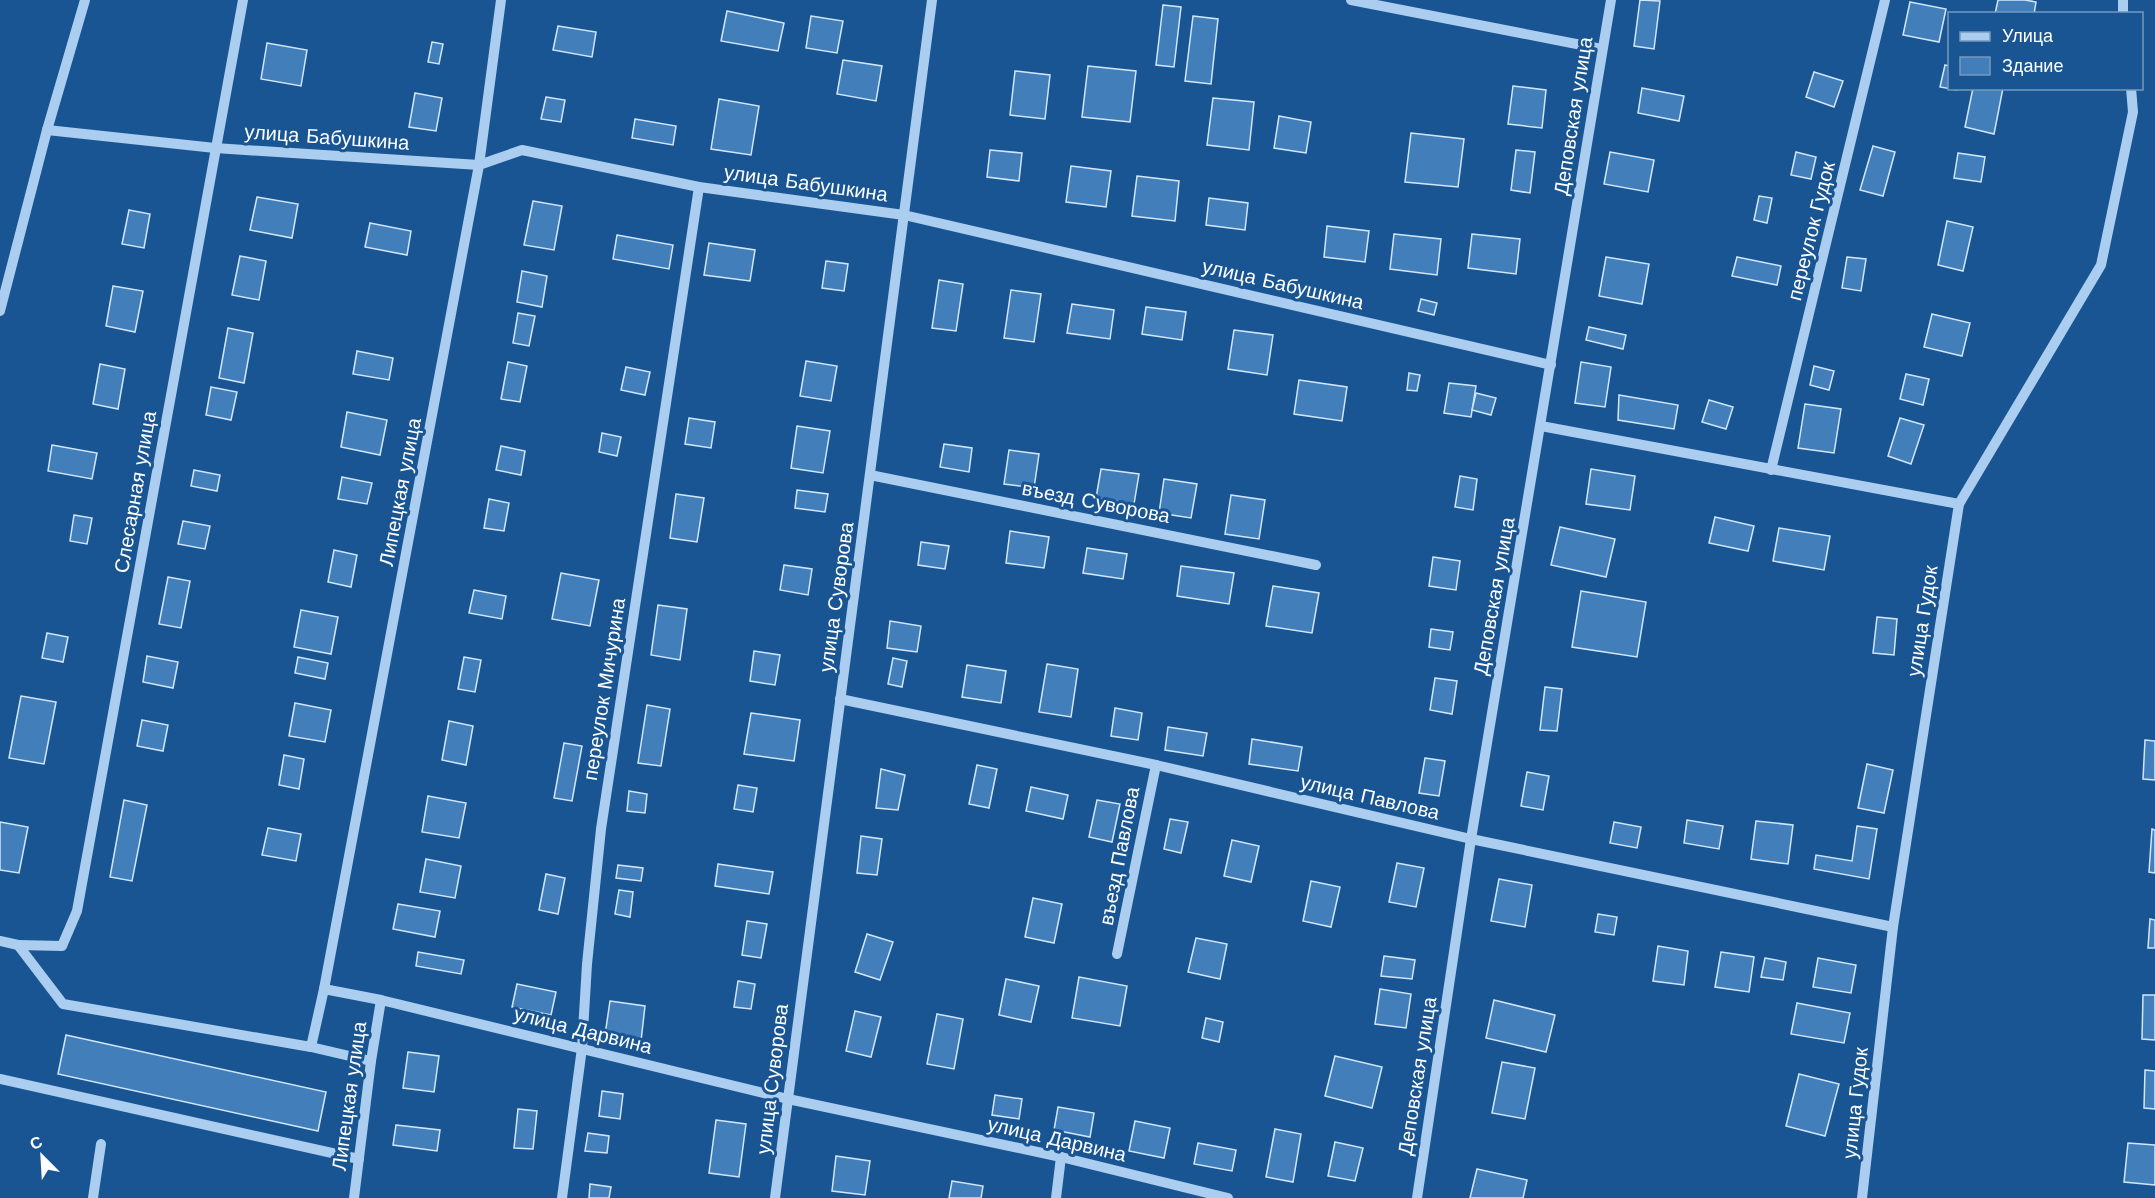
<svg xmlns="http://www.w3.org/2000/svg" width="2155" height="1198" font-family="'Work Sans',sans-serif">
	<rect width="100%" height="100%" fill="#195593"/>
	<g fill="#427fba" stroke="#d1e6fb" stroke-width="1.5">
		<polygon points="1640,0 1660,1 1654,49 1634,46"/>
		<polygon points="1998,0 2025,0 2036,2 2034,14 1995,14"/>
		<polygon points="1910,2 1946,9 1939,42 1903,35"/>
		<polygon points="1163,5 1181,7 1174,67 1156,65"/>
		<polygon points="727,11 784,23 778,51 721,41"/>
		<polygon points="811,16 843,21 837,53 806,48"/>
		<polygon points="1193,16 1218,19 1211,84 1185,81"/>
		<polygon points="558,26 596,32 592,57 553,50"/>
		<polygon points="432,42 443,44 439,64 428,62"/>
		<polygon points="267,43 307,50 301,86 261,79"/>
		<polygon points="843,60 882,66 876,101 837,94"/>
		<polygon points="1945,65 1950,66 1950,88 1958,88 1957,90 1940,87"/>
		<polygon points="1088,66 1136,71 1130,122 1082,117"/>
		<polygon points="1015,71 1050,75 1045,119 1010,115"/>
		<polygon points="1814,72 1843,81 1834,107 1806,97"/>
		<polygon points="1513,86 1546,90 1542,128 1508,124"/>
		<polygon points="1642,88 1684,96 1679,121 1638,113"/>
		<polygon points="1973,88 2003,88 1994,134 1965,127"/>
		<polygon points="415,93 442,98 436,131 409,127"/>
		<polygon points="546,97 565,100 561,122 541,119"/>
		<polygon points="1213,98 1254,102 1249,150 1207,145"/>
		<polygon points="719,99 759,106 751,155 711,149"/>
		<polygon points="1279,116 1311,122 1306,153 1274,148"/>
		<polygon points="635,119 676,126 673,145 632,138"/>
		<polygon points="1411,133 1464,139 1458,187 1405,182"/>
		<polygon points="1873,146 1895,152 1883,196 1860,190"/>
		<polygon points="990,150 1022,153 1019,181 987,177"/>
		<polygon points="1516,150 1535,152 1530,193 1511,190"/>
		<polygon points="1610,152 1654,160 1648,192 1604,184"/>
		<polygon points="1796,152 1816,157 1811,179 1791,175"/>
		<polygon points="1958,153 1985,157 1981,182 1954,178"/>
		<polygon points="1071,166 1111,171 1106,207 1066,202"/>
		<polygon points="1137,176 1179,181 1175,221 1132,216"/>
		<polygon points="1759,196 1772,198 1767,223 1754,220"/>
		<polygon points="257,197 298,204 292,238 250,230"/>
		<polygon points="1209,198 1248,203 1245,230 1206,225"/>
		<polygon points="533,201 562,206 554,250 524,245"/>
		<polygon points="129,210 150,214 144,248 122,244"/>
		<polygon points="1947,221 1973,227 1963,271 1938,265"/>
		<polygon points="370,223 411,231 407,255 365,247"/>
		<polygon points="1327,226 1369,231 1365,262 1324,257"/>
		<polygon points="1394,234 1441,239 1437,275 1390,269"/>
		<polygon points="1472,234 1520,239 1516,274 1468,268"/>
		<polygon points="617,235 673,245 669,269 613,259"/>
		<polygon points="709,243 755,250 750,281 704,275"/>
		<polygon points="240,256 266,261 259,300 232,295"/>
		<polygon points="1606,257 1649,264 1642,304 1599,296"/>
		<polygon points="1737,257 1781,266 1777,285 1732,276"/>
		<polygon points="1847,257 1866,259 1861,291 1842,288"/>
		<polygon points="826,261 848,264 844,291 822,288"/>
		<polygon points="522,271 547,276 542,307 517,302"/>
		<polygon points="939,280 963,284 956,331 932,328"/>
		<polygon points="113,286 143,291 135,332 106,326"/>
		<polygon points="1011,290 1041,294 1034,342 1004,338"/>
		<polygon points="1421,299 1437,303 1434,315 1418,311"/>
		<polygon points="1072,304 1114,310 1110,339 1067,333"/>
		<polygon points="1146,307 1186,312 1182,340 1142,334"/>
		<polygon points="518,313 535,316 529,346 513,343"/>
		<polygon points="1932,314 1970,323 1962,356 1924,347"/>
		<polygon points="1589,327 1626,335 1623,349 1586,340"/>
		<polygon points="228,328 253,333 244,383 219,378"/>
		<polygon points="1234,330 1273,335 1267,375 1228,369"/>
		<polygon points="357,351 393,358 389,380 353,374"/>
		<polygon points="806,361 837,366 831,401 800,396"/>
		<polygon points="508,362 527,366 520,402 501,399"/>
		<polygon points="1581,362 1611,367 1605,407 1575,403"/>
		<polygon points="100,364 125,369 118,409 93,404"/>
		<polygon points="1814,366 1834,371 1829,390 1810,385"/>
		<polygon points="626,367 650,372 645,395 621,390"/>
		<polygon points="1409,373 1420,375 1417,391 1407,390"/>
		<polygon points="1906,374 1929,379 1923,405 1900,399"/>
		<polygon points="1299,380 1347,387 1342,421 1294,414"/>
		<polygon points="1449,383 1476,386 1471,417 1444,413"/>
		<polygon points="211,387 237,392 231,420 206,415"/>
		<polygon points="1476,393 1496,398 1491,415 1472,410"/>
		<polygon points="1619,395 1678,405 1674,429 1618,420"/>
		<polygon points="1709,400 1733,407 1726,429 1702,422"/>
		<polygon points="1805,404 1841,409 1834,453 1798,448"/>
		<polygon points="347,412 387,420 380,455 341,447"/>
		<polygon points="689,418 715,422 711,448 685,444"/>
		<polygon points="1900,418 1924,425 1911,464 1888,456"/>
		<polygon points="797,426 830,431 823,473 791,468"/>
		<polygon points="602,433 621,437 617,456 599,452"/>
		<polygon points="944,444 972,448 969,472 940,467"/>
		<polygon points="52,445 97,453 92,479 48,471"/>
		<polygon points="501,446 525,451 521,475 496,470"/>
		<polygon points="1009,450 1039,454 1034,488 1004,484"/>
		<polygon points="1101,469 1139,474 1134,504 1096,498"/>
		<polygon points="1591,469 1635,476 1630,510 1586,504"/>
		<polygon points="194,470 220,475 217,491 191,486"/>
		<polygon points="1460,476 1477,479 1473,510 1455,507"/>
		<polygon points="342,477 372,483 367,504 338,499"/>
		<polygon points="1164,479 1197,484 1191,518 1159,513"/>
		<polygon points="797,490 828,494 825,512 795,508"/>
		<polygon points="676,494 704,498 697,542 670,538"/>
		<polygon points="1231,495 1265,500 1259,539 1225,534"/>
		<polygon points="489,499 509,503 504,531 484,528"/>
		<polygon points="74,515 92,518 87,544 70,541"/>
		<polygon points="1715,517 1754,526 1748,551 1709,543"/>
		<polygon points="183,521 210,526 205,549 178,544"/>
		<polygon points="1560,527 1615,539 1606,577 1551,565"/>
		<polygon points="1779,528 1830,536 1824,570 1773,561"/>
		<polygon points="1010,531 1049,537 1044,568 1006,563"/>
		<polygon points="921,542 949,546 945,569 918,565"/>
		<polygon points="1087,548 1127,554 1123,579 1083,573"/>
		<polygon points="334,550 357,555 351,587 328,582"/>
		<polygon points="1433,557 1460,561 1456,590 1429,586"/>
		<polygon points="784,565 812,569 808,595 780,590"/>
		<polygon points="1181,566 1234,573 1229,604 1177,596"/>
		<polygon points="561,573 599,580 590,626 552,619"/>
		<polygon points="168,577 190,581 181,628 159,624"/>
		<polygon points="1273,586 1319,593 1312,633 1266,626"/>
		<polygon points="474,590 506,596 502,619 469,613"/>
		<polygon points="1581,591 1646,602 1637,657 1572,647"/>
		<polygon points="658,605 687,609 680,660 651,655"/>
		<polygon points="301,610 338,617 331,654 294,647"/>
		<polygon points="1877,617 1897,619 1894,655 1873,653"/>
		<polygon points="890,621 921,626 917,652 887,648"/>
		<polygon points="1431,629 1453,632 1450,650 1429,647"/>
		<polygon points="47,633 68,637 63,662 42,658"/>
		<polygon points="754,651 780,655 775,685 750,681"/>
		<polygon points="147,656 178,662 173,688 143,682"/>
		<polygon points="298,657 328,663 325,679 295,673"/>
		<polygon points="464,657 481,660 475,692 458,689"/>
		<polygon points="893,658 907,661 902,687 888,684"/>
		<polygon points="1047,664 1078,669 1071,717 1039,712"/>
		<polygon points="967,665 1006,671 1001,703 962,697"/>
		<polygon points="1435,678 1457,681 1452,714 1430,710"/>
		<polygon points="1545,687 1562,689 1557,731 1540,730"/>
		<polygon points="21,696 56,702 44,764 9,758"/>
		<polygon points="295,703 331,710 325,742 289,736"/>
		<polygon points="647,705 670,709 661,766 638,763"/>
		<polygon points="1115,708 1142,713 1138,740 1111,736"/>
		<polygon points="751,713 800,720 794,761 744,754"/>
		<polygon points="142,720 168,725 163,751 137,746"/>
		<polygon points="449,721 473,726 466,765 442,760"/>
		<polygon points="1168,727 1207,733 1203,756 1165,750"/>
		<polygon points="1252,739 1302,747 1298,771 1249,764"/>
		<polygon points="2145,740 2155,741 2155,780 2143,779"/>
		<polygon points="564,743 582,746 572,801 554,798"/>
		<polygon points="284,755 304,759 299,789 279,785"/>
		<polygon points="1425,758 1445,761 1439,796 1419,793"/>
		<polygon points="1867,764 1893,770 1884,813 1858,808"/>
		<polygon points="977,765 997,769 989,808 969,804"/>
		<polygon points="881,769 905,775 898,810 876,808"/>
		<polygon points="1527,772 1549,776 1543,810 1521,806"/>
		<polygon points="738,785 757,788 753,812 734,809"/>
		<polygon points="1031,787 1068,795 1063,819 1026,811"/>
		<polygon points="629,791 647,794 645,813 627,811"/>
		<polygon points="428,796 466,803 459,838 422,832"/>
		<polygon points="124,800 147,805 132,881 110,877"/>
		<polygon points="1097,800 1120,804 1112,842 1089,837"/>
		<polygon points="1170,819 1188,822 1181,853 1164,849"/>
		<polygon points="1687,820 1723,826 1719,849 1684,843"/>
		<polygon points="1756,821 1793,825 1788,864 1751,859"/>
		<polygon points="0,822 28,827 19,873 0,870"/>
		<polygon points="1614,822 1641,827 1637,848 1610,843"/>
		<polygon points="1857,826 1877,829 1869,879 1814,869 1816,855 1852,861"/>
		<polygon points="268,828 301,834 296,861 262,855"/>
		<polygon points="2152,829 2155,830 2155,873 2149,872"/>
		<polygon points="861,836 882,839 877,875 857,873"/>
		<polygon points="1232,840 1259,846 1251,882 1224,876"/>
		<polygon points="426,859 461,866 455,898 420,892"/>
		<polygon points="1397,863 1424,868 1416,907 1389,902"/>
		<polygon points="718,864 773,872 769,894 715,886"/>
		<polygon points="618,865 643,868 641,881 616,878"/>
		<polygon points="546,874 565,878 558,914 539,910"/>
		<polygon points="1499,879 1532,885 1525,927 1491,921"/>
		<polygon points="1311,881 1340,887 1331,927 1303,921"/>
		<polygon points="619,890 633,892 630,917 615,914"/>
		<polygon points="1033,898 1062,904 1054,943 1025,937"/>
		<polygon points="398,904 440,911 435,937 393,929"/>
		<polygon points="1598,914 1617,917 1614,935 1595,932"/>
		<polygon points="2150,919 2155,920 2155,948 2148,948"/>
		<polygon points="747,921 767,924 761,958 742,955"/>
		<polygon points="867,934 893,942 880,980 855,972"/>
		<polygon points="1196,938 1227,944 1220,979 1188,972"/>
		<polygon points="1658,946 1688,951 1684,985 1653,981"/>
		<polygon points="418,952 464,960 461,974 416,966"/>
		<polygon points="1721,952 1754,957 1749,992 1715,987"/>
		<polygon points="1384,956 1415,960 1412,979 1381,976"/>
		<polygon points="1765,958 1786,962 1783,980 1761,977"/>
		<polygon points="1818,958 1856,965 1851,993 1813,987"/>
		<polygon points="1079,977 1127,986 1120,1026 1072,1018"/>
		<polygon points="1006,979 1039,986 1031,1022 999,1015"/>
		<polygon points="738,981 755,984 751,1009 734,1007"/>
		<polygon points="517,984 556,992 551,1015 512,1007"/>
		<polygon points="1380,989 1411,994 1406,1028 1375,1024"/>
		<polygon points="2143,995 2155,995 2155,1040 2142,1039"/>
		<polygon points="1494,1000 1555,1015 1546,1052 1486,1038"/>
		<polygon points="610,1001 645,1006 641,1041 605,1035"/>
		<polygon points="1797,1003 1850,1013 1844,1043 1791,1034"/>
		<polygon points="855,1011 881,1017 871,1057 846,1051"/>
		<polygon points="937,1014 963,1019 954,1069 927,1064"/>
		<polygon points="1206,1018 1223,1022 1219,1042 1202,1038"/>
		<polygon points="66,1035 326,1092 318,1131 58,1074"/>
		<polygon points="408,1052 439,1056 434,1092 403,1088"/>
		<polygon points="1335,1056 1382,1067 1372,1108 1325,1096"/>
		<polygon points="1502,1062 1535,1068 1525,1119 1492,1113"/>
		<polygon points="2145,1070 2155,1071 2155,1109 2144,1108"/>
		<polygon points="1799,1074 1839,1084 1825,1136 1786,1126"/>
		<polygon points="602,1091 623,1094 620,1119 599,1116"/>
		<polygon points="995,1095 1022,1099 1019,1119 992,1115"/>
		<polygon points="1058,1107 1094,1113 1090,1137 1054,1130"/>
		<polygon points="518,1109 537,1111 533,1149 514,1148"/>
		<polygon points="716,1120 746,1124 739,1177 709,1173"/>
		<polygon points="1135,1121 1170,1128 1164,1158 1129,1151"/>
		<polygon points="396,1125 440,1130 437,1151 393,1145"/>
		<polygon points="1275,1129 1301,1134 1293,1182 1266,1177"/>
		<polygon points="588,1133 609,1136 607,1153 585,1151"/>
		<polygon points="1335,1142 1363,1148 1355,1181 1328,1176"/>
		<polygon points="1198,1143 1236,1150 1232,1171 1194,1164"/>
		<polygon points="2128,1143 2155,1145 2155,1185 2124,1182"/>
		<polygon points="836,1156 870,1161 865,1195 832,1191"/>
		<polygon points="1477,1169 1527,1180 1523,1198 1470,1198"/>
		<polygon points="952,1181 983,1186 981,1198 949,1198"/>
		<polygon points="590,1184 611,1187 609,1198 589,1198"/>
	</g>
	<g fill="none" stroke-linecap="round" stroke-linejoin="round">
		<g stroke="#aacdf0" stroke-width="10">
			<polyline points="1351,0 1602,49"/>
			<polyline points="2123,0 2123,14"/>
			<polyline points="47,130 215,148 479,165 522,150 699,187 904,215 1551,365"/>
			<polyline points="0,311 47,130 85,0"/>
			<polyline points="1541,426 1959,504"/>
			<polyline points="1771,470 1885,0"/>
			<polyline points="870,475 1316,565"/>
			<polyline points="840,699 1156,765 1471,839 1893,927"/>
			<polyline points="0,941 18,945 63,1004 311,1047 324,989 381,1000 788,1099 1061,1157 1228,1198"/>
			<polyline points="18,945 62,946 77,911 243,0"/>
			<polyline points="1117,954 1156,765"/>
			<polyline points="324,989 479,165 501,0"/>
			<polyline points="311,1047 371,1061"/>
			<polyline points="0,1079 359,1159"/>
			<polyline points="93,1198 101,1144"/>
			<polyline points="354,1198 371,1061 381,1000"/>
			<polyline points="562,1198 582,1048 587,964 601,829 699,187"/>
			<polyline points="775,1198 932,0"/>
			<polyline points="1056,1198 1061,1157"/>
			<polyline points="1417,1198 1471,839 1611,0"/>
			<polyline points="1862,1198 1893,927 1959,504 2101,265 2133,112 2131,88"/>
		</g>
	</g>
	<g text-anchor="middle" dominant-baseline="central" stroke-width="6" stroke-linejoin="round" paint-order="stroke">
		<g font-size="20" fill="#fff" stroke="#195593">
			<text transform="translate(1573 116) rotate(-81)">Деповская улица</text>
			<text transform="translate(327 137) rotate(4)">улица Бабушкина</text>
			<text transform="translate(806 183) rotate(8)">улица Бабушкина</text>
			<text transform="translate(1811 231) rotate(-76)">переулок Гудок</text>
			<text transform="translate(1283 284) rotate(13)">улица Бабушкина</text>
			<text transform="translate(135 492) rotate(-80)">Слесарная улица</text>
			<text transform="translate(400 492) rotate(-79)">Липецкая улица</text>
			<text transform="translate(1096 502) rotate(11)">въезд Суворова</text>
			<text transform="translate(1494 596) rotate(-80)">Деповская улица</text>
			<text transform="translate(836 597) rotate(-82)">улица Суворова</text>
			<text transform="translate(1922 621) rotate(-81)">улица Гудок</text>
			<text transform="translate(604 689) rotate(-81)">переулок Мичурина</text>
			<text transform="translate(1370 797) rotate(13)">улица Павлова</text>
			<text transform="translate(1119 856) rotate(-79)">въезд Павлова</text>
			<text transform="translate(583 1030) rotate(14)">улица Дарвина</text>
			<text transform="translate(1417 1076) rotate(-81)">Деповская улица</text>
			<text transform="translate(772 1079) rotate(-83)">улица Суворова</text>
			<text transform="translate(349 1096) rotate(-82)">Липецкая улица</text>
			<text transform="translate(1855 1103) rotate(-84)">улица Гудок</text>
			<text transform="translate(1057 1139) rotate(13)">улица Дарвина</text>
		</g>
	</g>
	<rect x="1948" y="12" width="195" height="78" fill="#195593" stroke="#7599be" stroke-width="1.5"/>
	<rect x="1960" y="32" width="30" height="9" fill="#aacdf0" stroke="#7599be" stroke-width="1.5"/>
	<text x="2002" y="42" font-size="18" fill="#ffffff">Улица</text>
	<rect x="1960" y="57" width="30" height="18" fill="#427fba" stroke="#7599be" stroke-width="1.5"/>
	<text x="2002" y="72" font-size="18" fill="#ffffff">Здание</text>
	<g transform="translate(42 1156) rotate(336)" stroke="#195593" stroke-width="4.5" paint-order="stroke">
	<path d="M0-4.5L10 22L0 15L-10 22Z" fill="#ffffff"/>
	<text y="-9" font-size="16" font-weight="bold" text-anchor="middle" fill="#ffffff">С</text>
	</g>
</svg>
